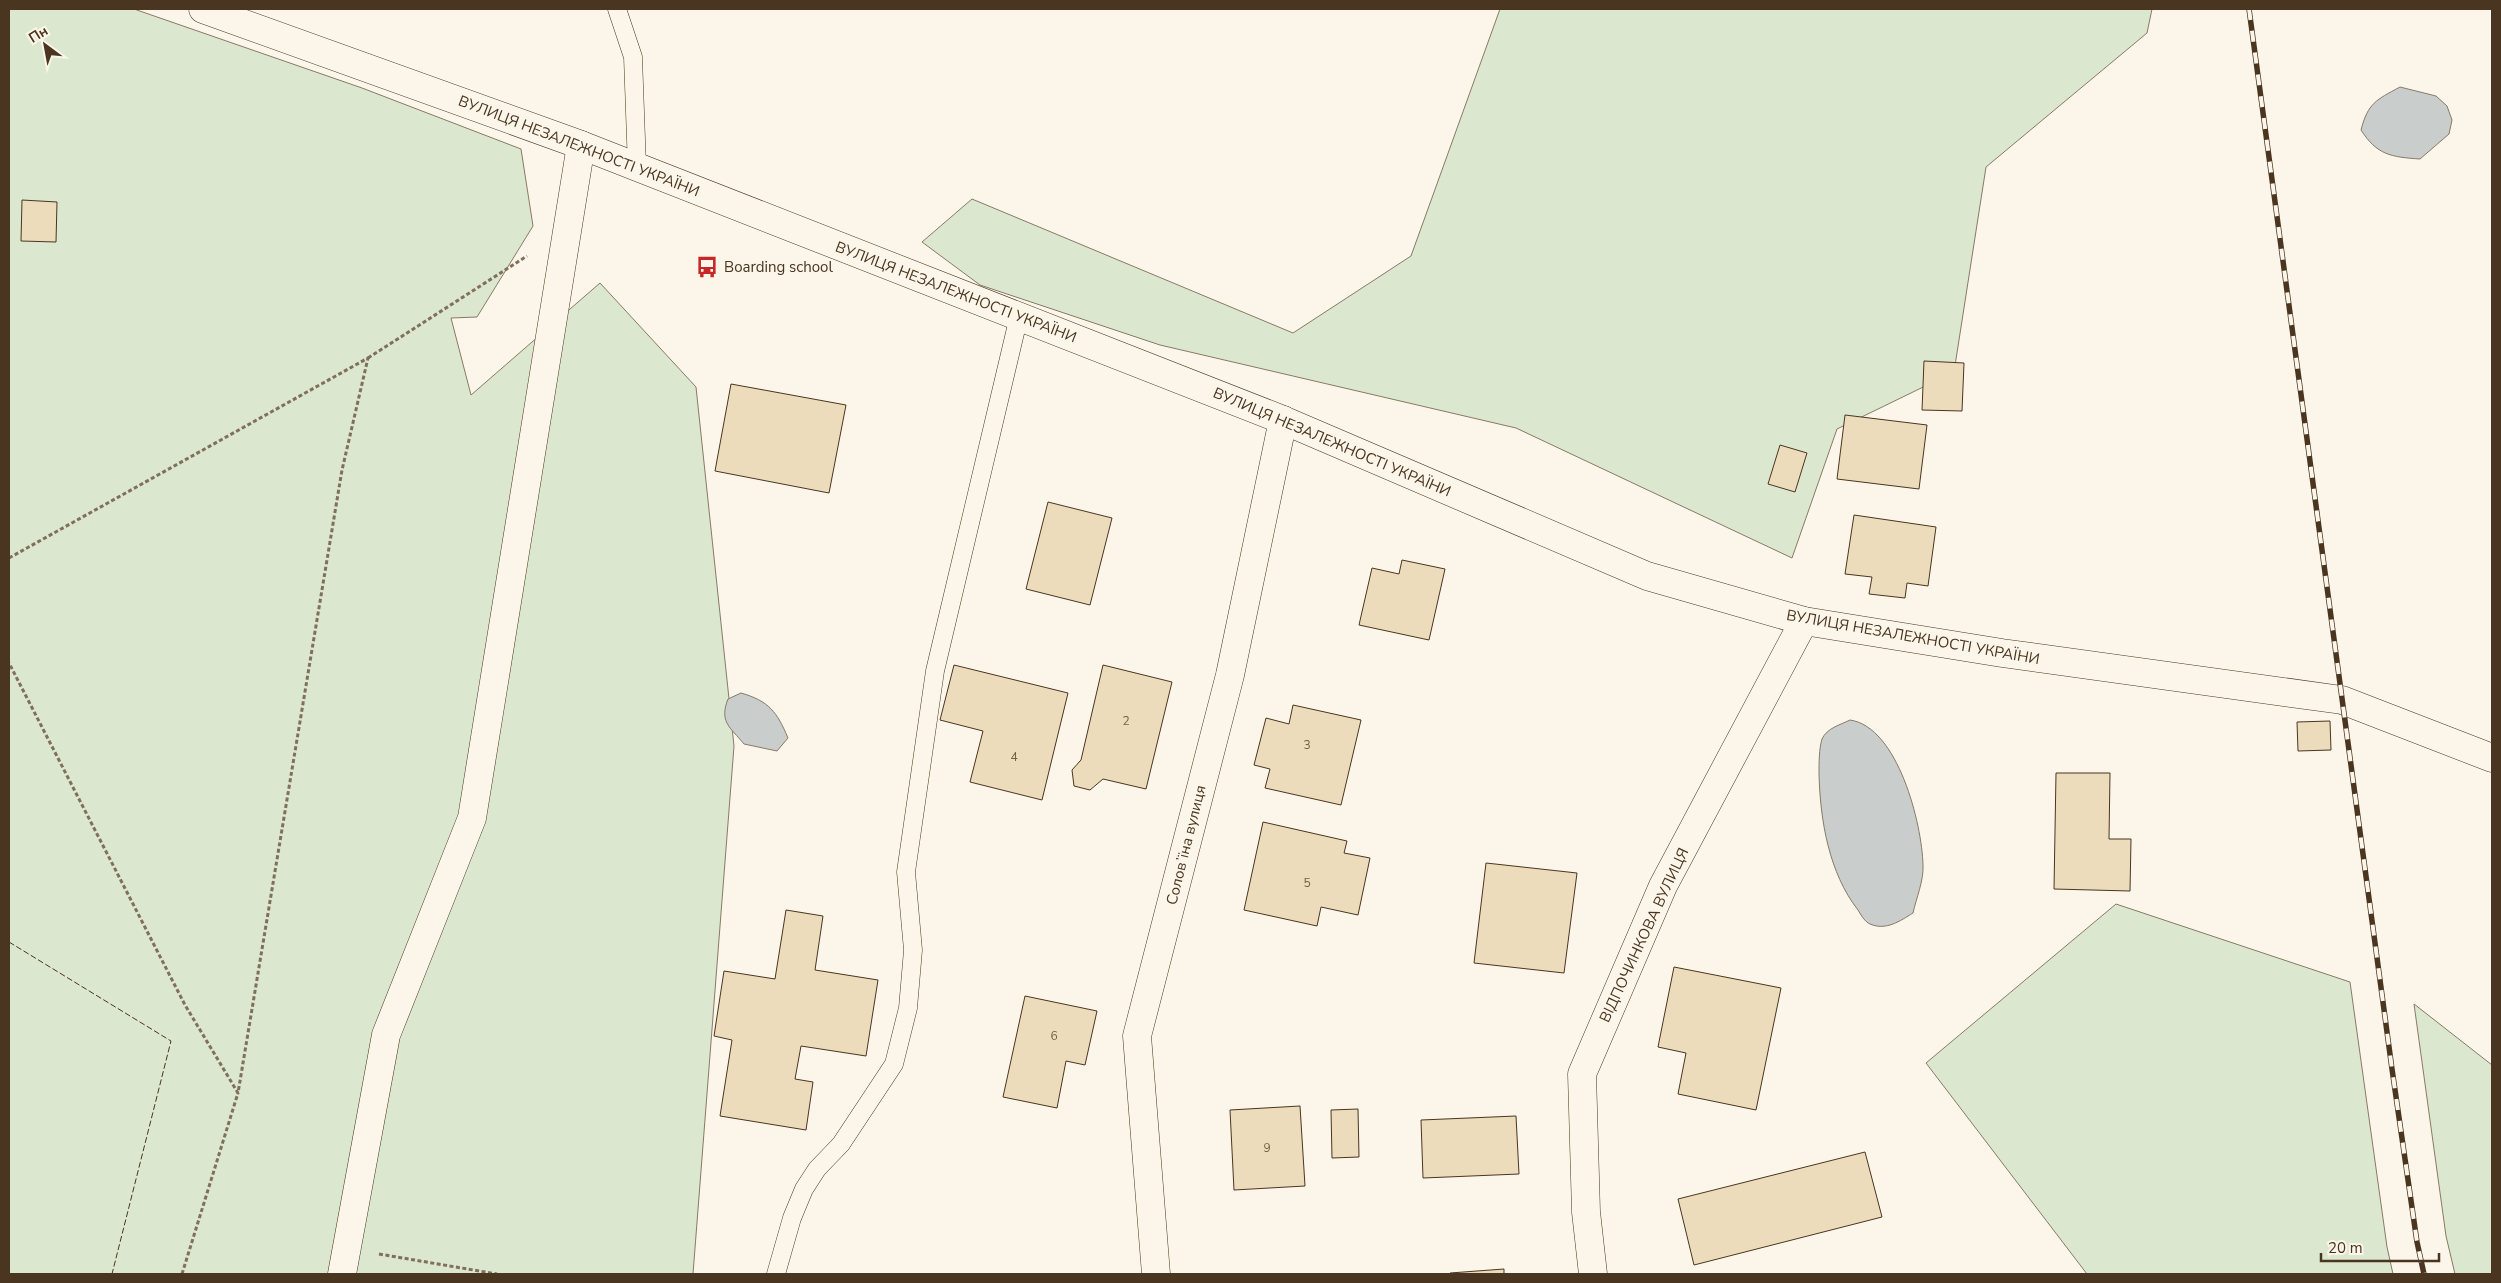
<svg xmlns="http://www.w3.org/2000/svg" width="2501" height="1283" font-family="'Nunito Sans',sans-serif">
	<rect width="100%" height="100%" fill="#fbf6e9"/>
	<g fill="#dce7d0" stroke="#887966">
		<polygon points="9,9 134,9 362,88 521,149 533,226 477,317 451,318 471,395 600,283 696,387 734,746 693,1274 9,1274"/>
		<polygon points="1500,9 2152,9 2147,33 1986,167 1954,372 1837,429 1792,558 1516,428 1160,345 980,285 922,242 972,199 1293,333 1411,256"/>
		<polygon points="2116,904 2350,982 2387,1247 2393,1274 2087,1274 1926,1063"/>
		<polygon points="2414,1004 2492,1065 2492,1274 2455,1274 2446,1236"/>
	</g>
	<g fill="#c9cecd" stroke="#887966">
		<path d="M2400 87 2436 96 2447 106 2452 120 2449 134 2420 159C2391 157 2377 155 2361 130 2368 103 2376 100 2400 87Z"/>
		<path d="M741 693C769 701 777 712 788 738L777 751 744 744C730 727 719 722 728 699Z"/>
		<path d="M1850 720C1898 727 1922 824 1923 865 1924 880 1916 899 1913 913 1900 921 1886 931 1870 924 1865 922 1861 915 1858 910 1829 873 1820 820 1819 773 1819 763 1819 749 1822 739 1827 728 1840 725 1850 720Z"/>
	</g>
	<g fill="#ecdcbc" stroke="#4a3520">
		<polygon points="22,200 57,202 56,242 21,241"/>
		<polygon points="1924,361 1964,363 1962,411 1922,410"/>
		<polygon points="731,384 846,405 829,493 715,471"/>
		<polygon points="1845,415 1927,425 1919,489 1837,479"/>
		<polygon points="1780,445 1807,453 1795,492 1768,484"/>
		<polygon points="1048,502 1112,518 1090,605 1026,589"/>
		<polygon points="1854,515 1936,527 1928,586 1907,583 1905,598 1869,594 1872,577 1845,574"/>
		<polygon points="1402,560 1445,569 1429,640 1359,625 1372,568 1399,574"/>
		<polygon points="954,665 1068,693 1042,800 970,782 983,731 940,720"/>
		<polygon points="1103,665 1172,682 1146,789 1103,779 1090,790 1074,786 1072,770 1081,760"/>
		<polygon points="1293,705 1361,720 1341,805 1265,788 1270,769 1254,765 1266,718 1289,724"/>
		<polygon points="2330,721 2331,750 2298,751 2297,722"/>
		<polygon points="2056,773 2110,773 2109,839 2131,839 2130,891 2054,889"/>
		<polygon points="1263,822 1347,841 1344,853 1370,858 1358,915 1321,907 1317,926 1244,910"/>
		<polygon points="1486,863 1577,873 1564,973 1474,963"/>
		<polygon points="786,910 823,916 815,970 878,980 866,1056 801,1046 795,1079 813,1082 806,1130 720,1116 732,1040 714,1036 724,971 775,979"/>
		<polygon points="1674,967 1781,988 1756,1110 1678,1094 1686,1053 1658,1047"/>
		<polygon points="1025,996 1097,1011 1085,1065 1066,1061 1057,1108 1003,1097"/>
		<polygon points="1300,1106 1305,1186 1234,1190 1230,1110"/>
		<polygon points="1358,1109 1359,1157 1332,1158 1331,1110"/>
		<polygon points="1516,1116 1519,1174 1423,1178 1421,1120"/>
		<polygon points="1865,1152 1882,1217 1694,1265 1678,1199"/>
		<polygon points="1504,1269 1504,1274 1450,1274 1450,1273"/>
	</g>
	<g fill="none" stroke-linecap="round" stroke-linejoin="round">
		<g stroke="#4a3520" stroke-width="19">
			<g id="lane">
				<polyline points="617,9 633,57 637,167"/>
				<polyline points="776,1274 792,1218 804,1189 817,1169 841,1144 894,1064 908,1008 913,950 906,872 935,671 1019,316"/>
			</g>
		</g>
		<g stroke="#4a3520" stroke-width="29">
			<g id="street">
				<polyline points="342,1274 386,1035 472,818 581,145"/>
				<polyline points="1156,1274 1137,1036 1230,675 1283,420"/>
				<polyline points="1593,1274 1586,1212 1582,1074 1663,886 1804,621"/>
			</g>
		</g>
		<g stroke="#4a3520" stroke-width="29">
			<polyline id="secondary" points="203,9 581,145 1283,420 1647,576 1804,621 2002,653 2342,700 2492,758"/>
		</g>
		<g stroke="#7f6f5c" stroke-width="3" stroke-dasharray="4 2.5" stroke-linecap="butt">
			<polyline points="368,358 527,256"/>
			<polyline points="9,558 368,358 342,470 238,1093 185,1005 9,663"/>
			<polyline points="379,1254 497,1274"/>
			<polyline points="182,1274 238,1093"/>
		</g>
		<use href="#lane" stroke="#fbf6e9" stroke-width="18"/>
		<use href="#street" stroke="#fbf6e9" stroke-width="28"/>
		<use href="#secondary" stroke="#fbf6e9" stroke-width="28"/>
		<g stroke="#4a3520" stroke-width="5.5">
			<polyline id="rail" points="2249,9 2392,1069 2417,1242 2424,1274"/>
		</g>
		<use href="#rail" stroke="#fbf6e9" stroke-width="4" stroke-dasharray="11" stroke-linecap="butt"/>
		<polyline stroke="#4a3520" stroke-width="1" stroke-dasharray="6 2.5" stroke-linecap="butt" points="9,942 171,1041 112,1274"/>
	</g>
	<defs>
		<g id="bus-bare" transform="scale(1.725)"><path d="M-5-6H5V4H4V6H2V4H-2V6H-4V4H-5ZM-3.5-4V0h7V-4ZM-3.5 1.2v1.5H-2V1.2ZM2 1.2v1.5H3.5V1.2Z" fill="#c62828" stroke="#fbf6e9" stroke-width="2.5" paint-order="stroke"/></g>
	</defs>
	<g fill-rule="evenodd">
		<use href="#bus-bare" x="707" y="267"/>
	</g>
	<g text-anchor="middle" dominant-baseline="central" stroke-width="4" stroke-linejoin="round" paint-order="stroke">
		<g font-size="12" fill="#725f47">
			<text x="1126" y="721">2</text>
			<text x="1307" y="745">3</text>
			<text x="1014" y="757">4</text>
			<text x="1307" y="883">5</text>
			<text x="1054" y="1036">6</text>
			<text x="1267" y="1148">9</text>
		</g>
		<g font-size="15" fill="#4a3520" stroke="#fbf6e9">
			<text transform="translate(579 146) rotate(21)">ВУЛИЦЯ НЕЗАЛЕЖНОСТІ УКРАЇНИ</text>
			<text transform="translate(956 292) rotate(21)">ВУЛИЦЯ НЕЗАЛЕЖНОСТІ УКРАЇНИ</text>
			<text transform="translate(1332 442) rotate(23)">ВУЛИЦЯ НЕЗАЛЕЖНОСТІ УКРАЇНИ</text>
			<text transform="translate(1913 637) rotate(10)">ВУЛИЦЯ НЕЗАЛЕЖНОСТІ УКРАЇНИ</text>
			<text transform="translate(1186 845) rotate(-76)">Соловʼїна вулиця</text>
			<text transform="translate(1644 935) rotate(-65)">ВІДПОЧИНКОВА ВУЛИЦЯ</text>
		</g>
		<g font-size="15" fill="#4a3520" stroke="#fbf6e9" text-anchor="start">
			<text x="724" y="267">Boarding school</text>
		</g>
	</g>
	<rect width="2501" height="1283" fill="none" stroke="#4a3520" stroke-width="20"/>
	<g transform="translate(45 45) rotate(328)" stroke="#fbf6e9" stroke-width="4" paint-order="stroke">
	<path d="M0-4L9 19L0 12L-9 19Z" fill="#4a3520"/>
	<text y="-8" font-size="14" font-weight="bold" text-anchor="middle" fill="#4a3520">Пн</text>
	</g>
	<path d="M2321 1253v8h118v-8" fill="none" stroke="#4a3520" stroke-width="2.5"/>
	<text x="2328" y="1253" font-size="15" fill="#4a3520" stroke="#fbf6e9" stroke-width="4" paint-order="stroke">20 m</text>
</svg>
